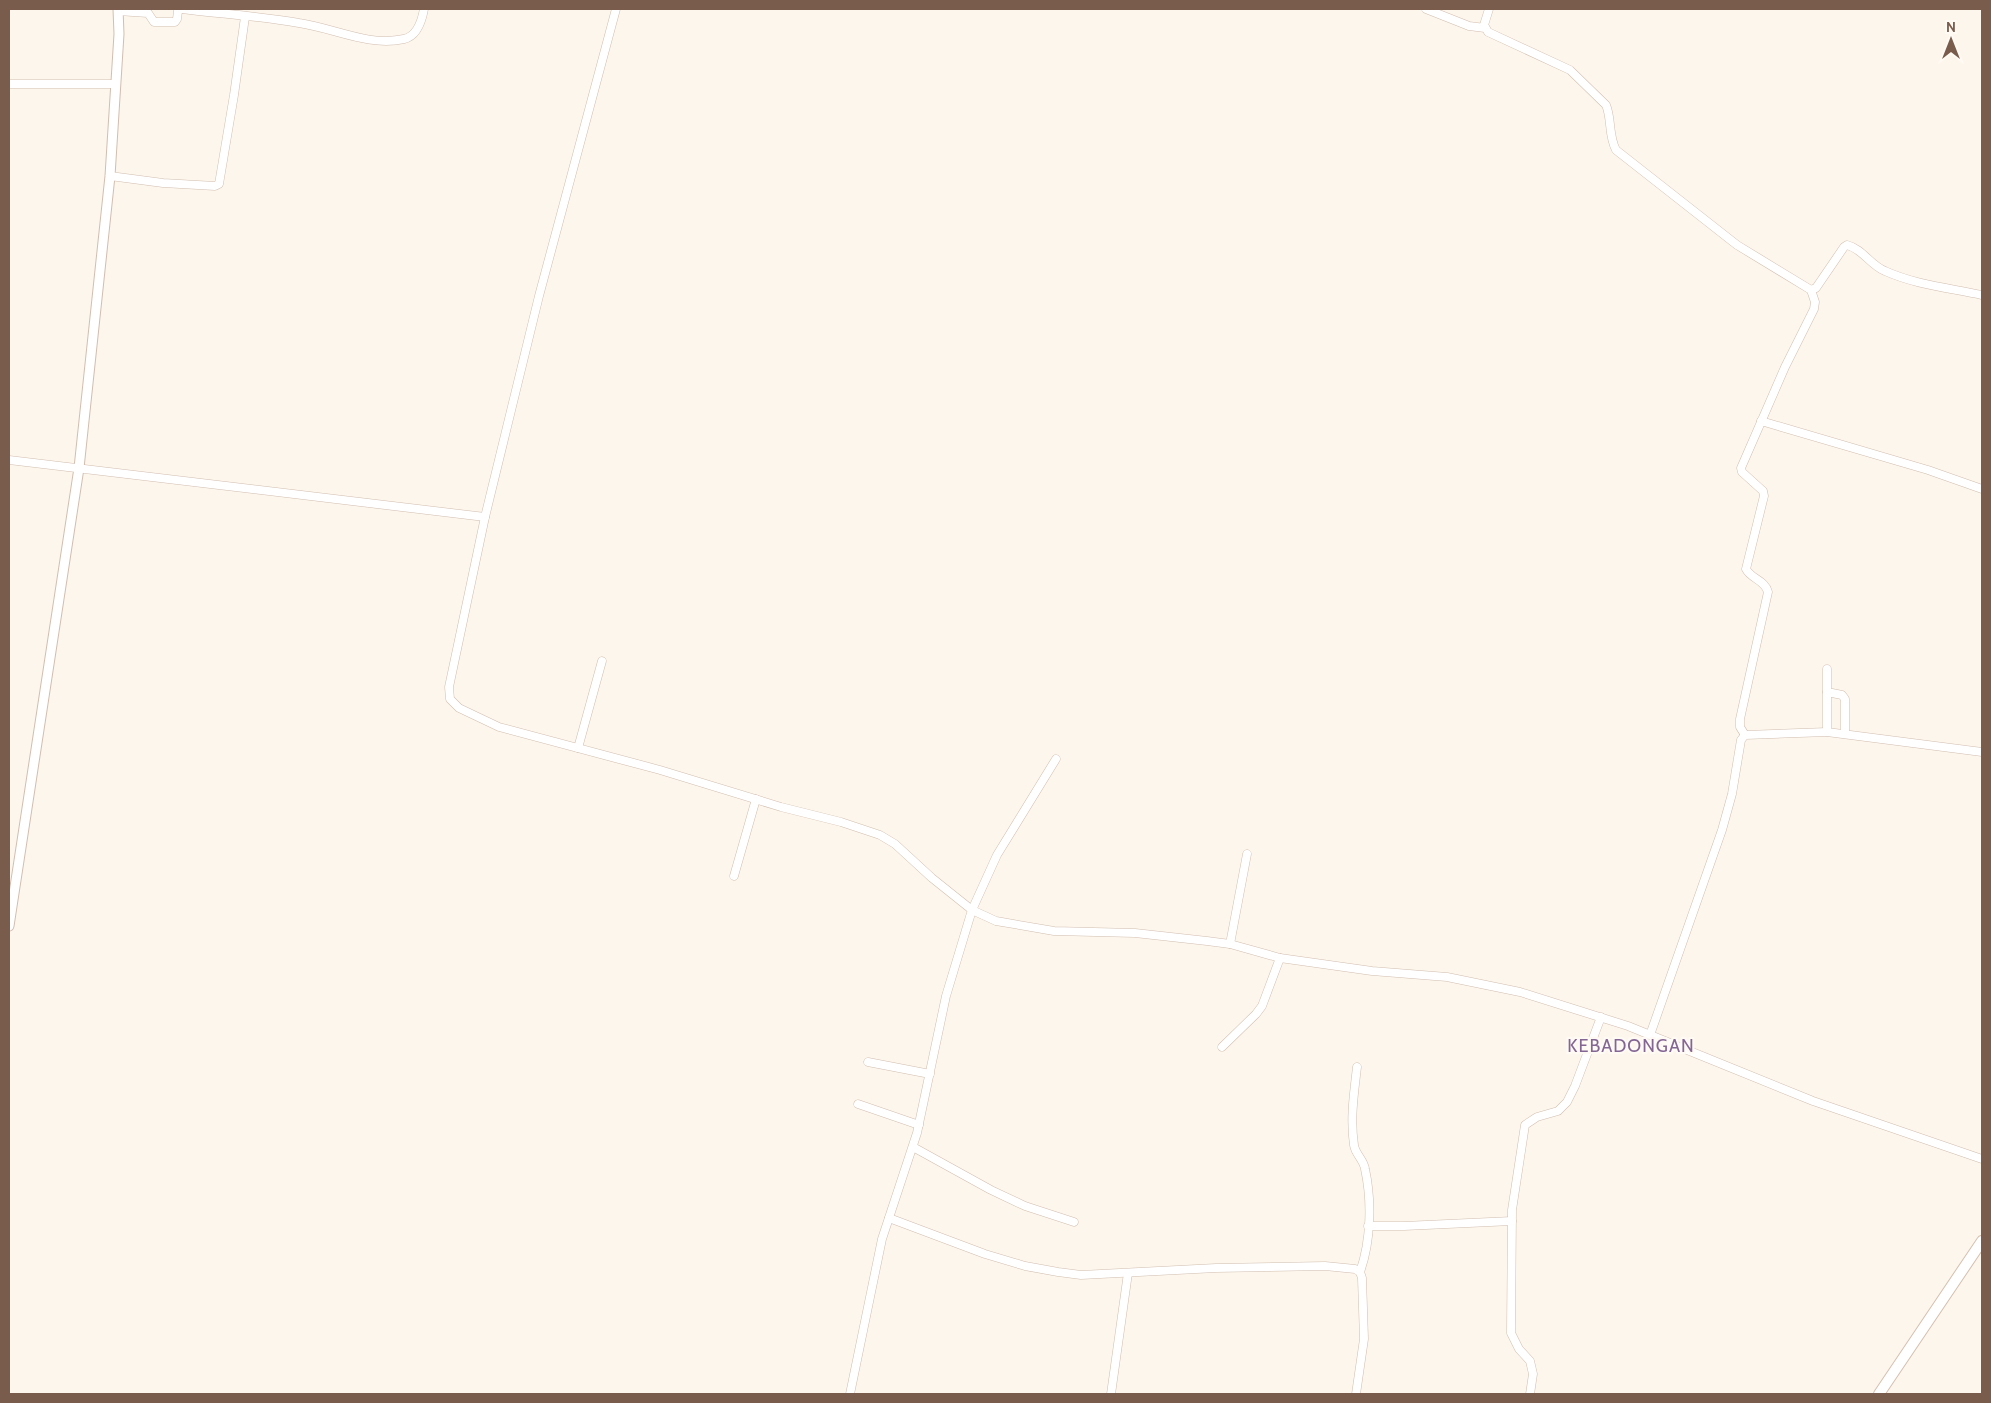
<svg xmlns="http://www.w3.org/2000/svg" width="1991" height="1403" font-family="Cabin,sans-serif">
	<rect width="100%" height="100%" fill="#fdf6ec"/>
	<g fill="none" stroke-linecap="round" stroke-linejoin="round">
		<g stroke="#d1beb0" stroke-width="9">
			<g id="minor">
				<path d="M182 9C221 14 261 16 299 23 334 28 369 47 404 39 418 36 422 20 424 9"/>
				<polyline points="616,9 539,296 485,517 449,687 450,699 459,708 499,727 660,770 781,807 841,822 880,835 895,844 932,878 972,910 996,921 1054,931 1135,933 1207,941 1230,944 1280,958 1372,971 1447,977 1520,992 1628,1026 1813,1101 1982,1159"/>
				<polyline points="1426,9 1469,26 1485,28"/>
				<path d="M1489 9 1484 25 1488 32 1570 70 1606 105C1612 119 1608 135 1616 150L1737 245 1811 290 1815 302 1814 309 1785 367 1741 468 1742 472 1763 491 1764 496 1746 569C1751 579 1765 580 1768 592L1740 719V727L1745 735"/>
				<polyline points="118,11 148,13 154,22 175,22 177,19 178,11 181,9"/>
				<polyline points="9,84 114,84"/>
				<polyline points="110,176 163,183 215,186 219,184 234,95 245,17"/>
				<path d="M1811 290 1816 288 1844 247 1847 245C1863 249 1870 265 1885 271 1916 285 1950 288 1982 295"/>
				<polyline points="1761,421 1928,470 1982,489"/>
				<polyline points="9,460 485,517"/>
				<polyline points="1827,692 1842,695 1845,699 1845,733"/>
				<polyline points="1827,732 1827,669"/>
				<polyline points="578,748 602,661"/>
				<polyline points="734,876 756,799"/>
				<polyline points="1230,944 1247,854"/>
				<polyline points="1650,1035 1722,830 1732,794 1741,740 1745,735 1827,732 1982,752"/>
				<polyline points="1222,1047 1256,1014 1262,1006 1280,958"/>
				<polyline points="868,1062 930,1074"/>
				<path d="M1357 1067C1354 1093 1350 1119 1354 1145 1355 1154 1364 1160 1365 1169 1372 1201 1371 1241 1360 1272"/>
				<polyline points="858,1104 919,1125"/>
				<polyline points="913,1147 991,1190 1025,1206 1074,1222"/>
				<polyline points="889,1218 985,1254 1025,1266 1058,1272 1081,1275 1216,1268 1325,1266 1355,1269 1360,1272 1362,1278 1364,1339 1356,1394"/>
				<polyline points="1368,1226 1404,1226 1512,1221"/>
				<polyline points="850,1394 882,1239 917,1133 946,996 972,910 997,855 1056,759"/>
				<polyline points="1111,1394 1128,1273"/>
				<polyline points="1530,1394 1533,1374 1530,1361 1519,1349 1511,1333 1512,1210 1525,1125 1537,1117 1558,1111 1567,1102 1575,1086 1601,1017"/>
			</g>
		</g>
		<g stroke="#d1beb0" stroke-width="11">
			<polyline id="tertiary" points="9,926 79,468 110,176 119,34 118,9"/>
		</g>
		<g stroke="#d6c0b0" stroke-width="12">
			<polyline id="secondary" points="1879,1394 1982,1241"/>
		</g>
		<use href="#minor" stroke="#fff" stroke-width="8"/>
		<use href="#tertiary" stroke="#fff" stroke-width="9"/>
		<use href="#secondary" stroke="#fff" stroke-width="10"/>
	</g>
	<g text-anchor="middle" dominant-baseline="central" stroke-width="4.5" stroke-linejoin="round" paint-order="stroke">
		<g font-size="18" letter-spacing="1" fill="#846695" stroke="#fffaf3">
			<text x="1631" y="1046">KEBADONGAN</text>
		</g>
	</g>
	<rect width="1991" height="1403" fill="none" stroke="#7a5c4d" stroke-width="20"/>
	<g transform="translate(1951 40)" stroke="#fffaf3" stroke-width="4" paint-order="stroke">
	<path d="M0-4L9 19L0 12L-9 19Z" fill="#7a5c4d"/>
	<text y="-8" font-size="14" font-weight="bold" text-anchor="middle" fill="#7a5c4d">N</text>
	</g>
</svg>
